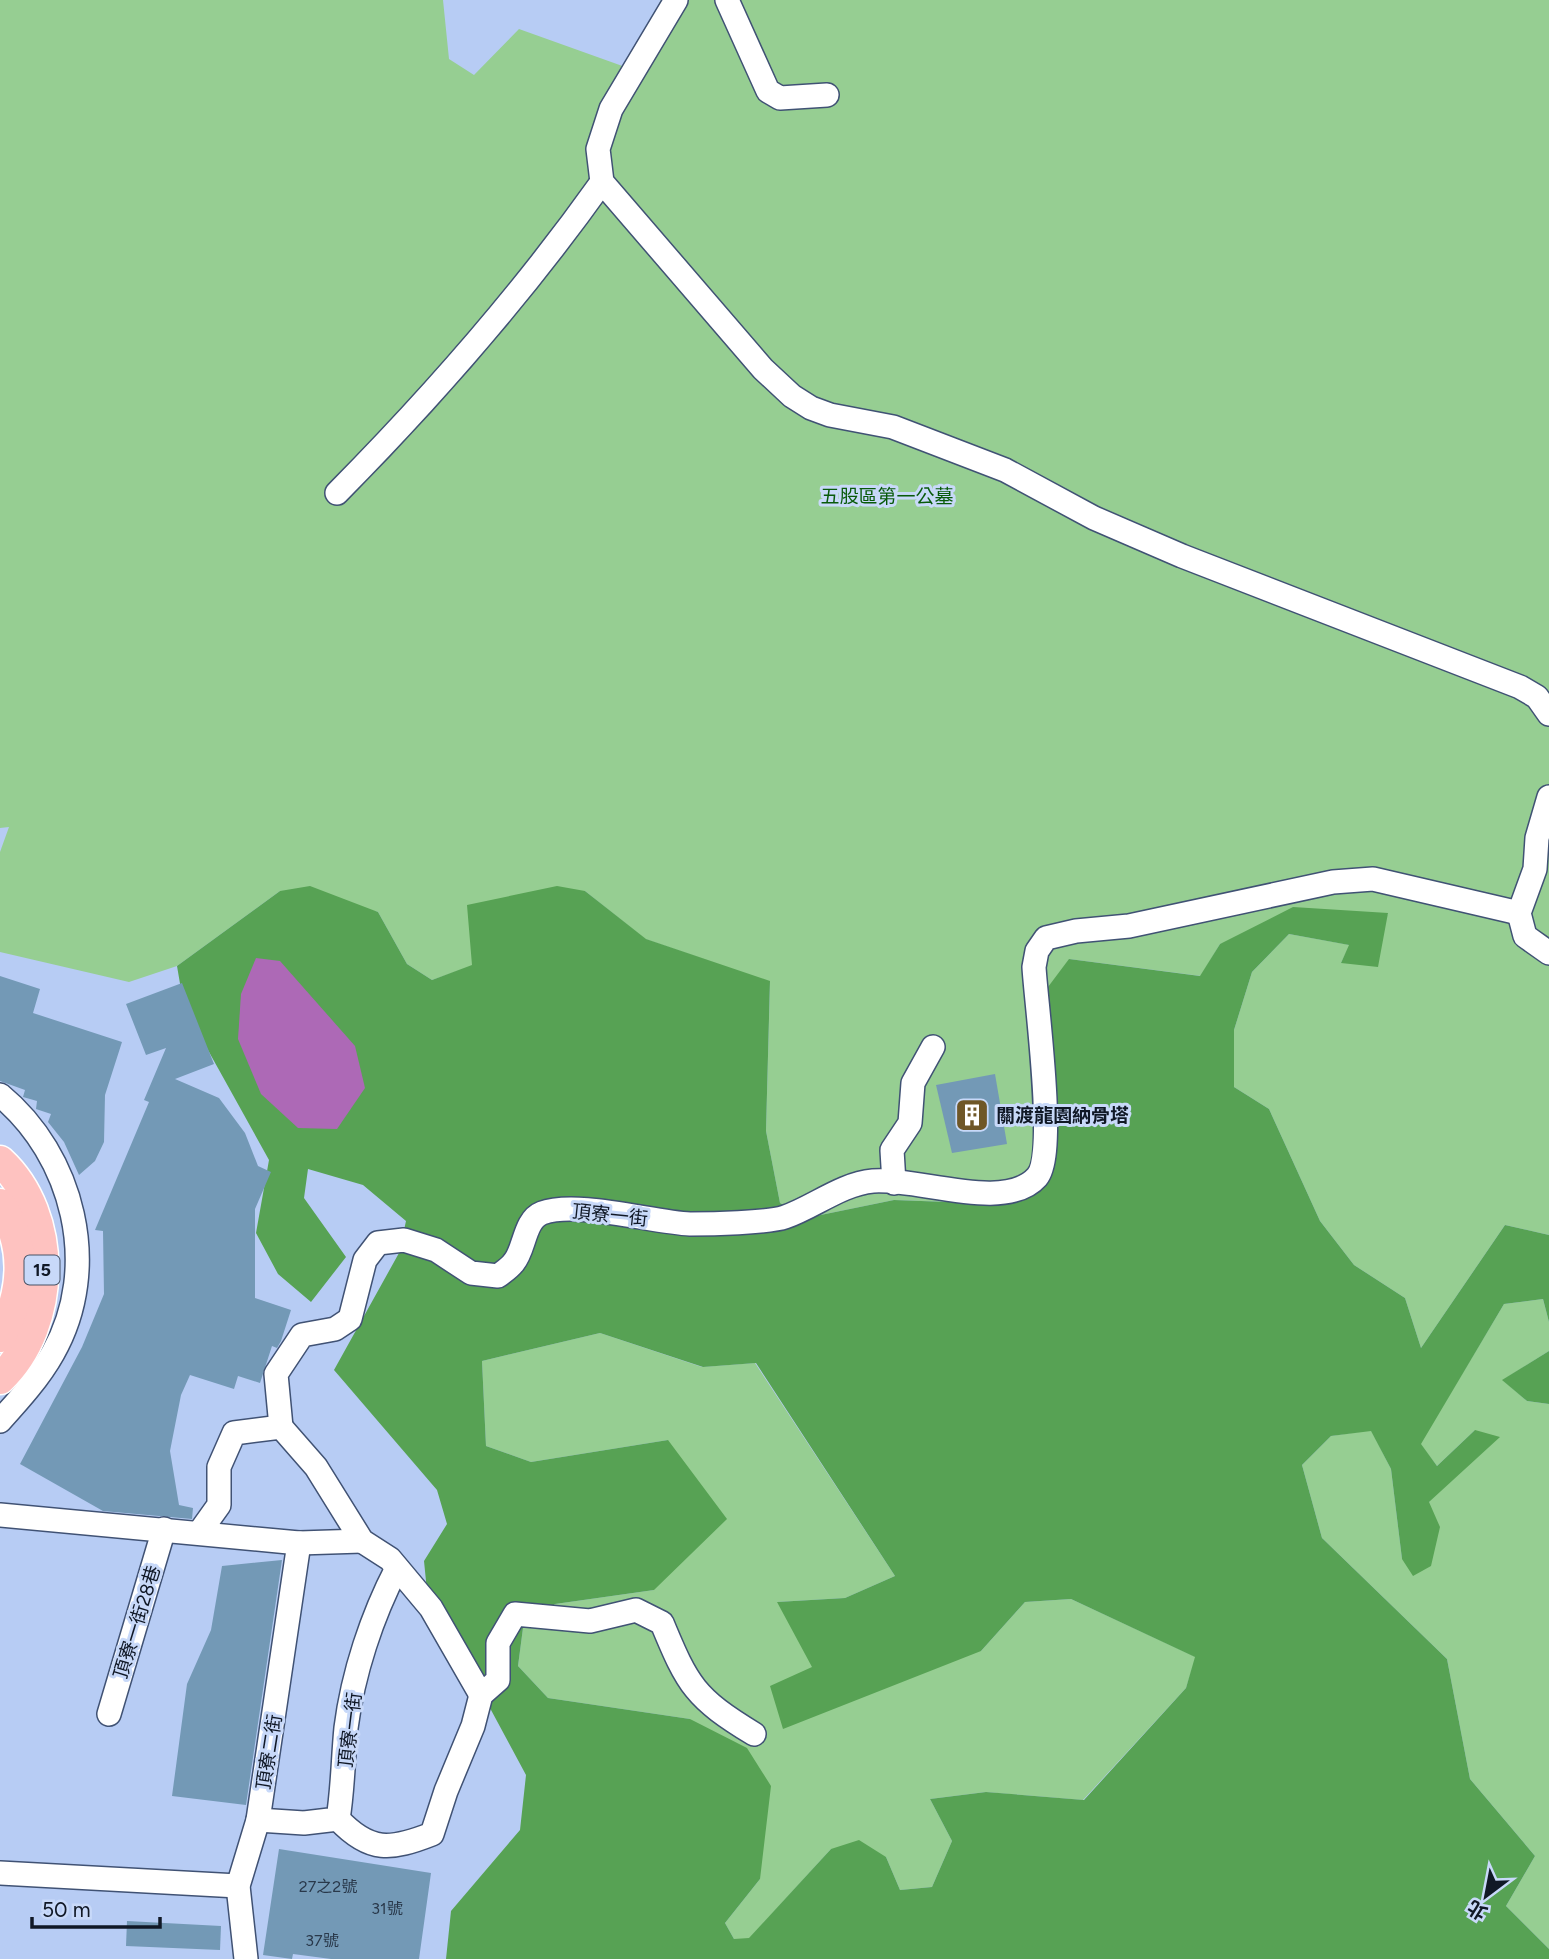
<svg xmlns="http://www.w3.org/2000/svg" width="1549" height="1959" font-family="Figtree,'Noto Sans TC',sans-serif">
	<rect width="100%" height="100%" fill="#b7ccf4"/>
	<g fill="#96ce92">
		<polygon points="0,0 443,0 449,59 474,75 519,29 628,68 661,0 1549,0 1549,1235 1505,1225 1421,1348 1405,1298 1354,1265 1320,1221 1269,1109 1234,1087 1234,1030 1252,972 1289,934 1350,945 1341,963 1388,914 1220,944 1201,976 1069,959 1048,1130 1026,1187 1002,1204 894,1200 806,1218 780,1203 766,1131 770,982 645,939 585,891 472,966 432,980 407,964 378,912 280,891 177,966 129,982 0,952 0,852 9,827 0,828"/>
		<polygon points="1543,1299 1549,1322 1549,1351 1503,1380 1527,1401 1549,1404 1549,1949 1506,1906 1535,1856 1470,1779 1447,1659 1322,1538 1302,1465 1331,1436 1371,1430 1391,1469 1402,1559 1429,1502 1475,1430 1437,1466 1420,1444 1504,1304"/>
		<polygon points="600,1333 702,1367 755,1363 895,1576 845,1598 777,1602 981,1651 1025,1602 1071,1599 1196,1657 1186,1688 1083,1800 986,1792 930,1799 952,1841 932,1887 900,1890 886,1857 831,1849 749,1939 734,1939 725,1923 760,1879 690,1719 548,1698 518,1666 523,1628 555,1604 654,1590 668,1440 531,1462 486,1446 482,1361"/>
	</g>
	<g fill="#57a254" fill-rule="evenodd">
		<path d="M310 886 378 912 407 964 432 980 472 965 467 905 557 886 585 891 646 939 770 981 766 1131 780 1203 806 1218 894 1200 1002 1204 1026 1187 1048 1130 1045 991 1069 959 1200 976 1220 944 1293 907 1388 913 1378 967 1341 963 1349 945 1289 934 1252 972 1234 1030V1087L1269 1109 1320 1221 1354 1265 1405 1298 1421 1348 1505 1225 1549 1235V1322L1543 1299 1504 1304 1421 1444 1437 1466 1475 1430 1500 1437 1429 1502 1440 1527 1431 1566 1413 1576 1402 1559 1391 1469 1371 1431 1331 1436 1302 1465 1322 1538 1447 1659 1470 1779 1535 1856 1506 1906 1549 1949V1959H446L451 1911 520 1830 526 1775 427 1591 424 1561 447 1524 437 1490 334 1370 399 1253 406 1221 363 1185 308 1169 304 1198 346 1257 311 1302 278 1274 256 1233 269 1160 184 1007 177 966 280 891ZM600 1333 703 1367 756 1363 895 1576 845 1598 777 1602 812 1667 770 1686 783 1729 981 1651 1025 1602 1071 1599 1195 1657 1186 1688 1084 1800 986 1792 930 1799 952 1841 932 1887 900 1890 886 1857 859 1840 831 1849 749 1938 734 1939 725 1923 760 1879 771 1786 747 1748 690 1719 548 1698 518 1666 523 1628 555 1604 654 1590 727 1519 668 1440 531 1462 486 1446 482 1361Z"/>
		<polygon points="1549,1351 1549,1404 1527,1401 1502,1380"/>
	</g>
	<polygon fill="#ad69b6" points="256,958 280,961 355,1046 365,1088 337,1129 298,1128 261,1094 238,1039 241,994"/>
	<g fill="#7399b6">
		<polygon points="0,976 40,989 33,1013 122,1042 105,1095 104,1142 95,1161 79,1175 64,1142 48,1122 51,1114 36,1109 37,1101 23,1097 25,1090 0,1081"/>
		<polygon points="182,983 214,1064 175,1079 219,1098 245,1133 258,1166 271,1172 255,1209 255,1298 291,1310 281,1341 277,1348 272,1346 260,1383 238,1376 234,1389 190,1375 181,1395 170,1451 179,1505 193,1508 192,1519 103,1511 20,1464 82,1347 104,1294 103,1231 95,1230 149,1102 144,1100 166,1048 146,1055 126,1004"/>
		<polygon points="995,1074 1007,1144 952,1153 936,1085"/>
		<polygon points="282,1560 246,1805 172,1796 187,1684 211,1630 222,1566"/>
		<polygon points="279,1849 431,1873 419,1959 331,1959 293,1954 292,1959 263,1955"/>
		<polygon points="127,1921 221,1926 220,1950 126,1946"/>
	</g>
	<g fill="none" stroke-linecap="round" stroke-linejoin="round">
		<g stroke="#405274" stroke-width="26">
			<g id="minor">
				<polyline points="676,0 611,109 598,149 602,182 763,369 792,396 811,408 830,415 893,427 1005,470 1094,518 1182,556 1520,687 1537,697 1549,714"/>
				<polyline points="727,0 768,91 780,98 827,95"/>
				<path d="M337 493C433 396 523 293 602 182"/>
				<polyline points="1549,797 1537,838 1535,869 1519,913 1525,936 1549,953"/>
				<path d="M0 1095C73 1155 102 1267 53 1353 39 1378 19 1400 0 1421"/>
				<polyline points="894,1183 892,1150 910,1123 913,1083 933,1047"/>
				<path d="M281 1427 276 1374 302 1335 335 1329 350 1319 365 1260 378 1243 404 1240 436 1250 471 1273 498 1276C503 1272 510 1268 514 1262 525 1249 524 1220 542 1213 576 1200 652 1222 690 1224 709 1224 768 1223 785 1217 814 1207 841 1184 873 1181 916 1177 1005 1213 1037 1177 1057 1154 1036 1004 1034 967L1037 951 1046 938 1076 931 1129 926 1333 882 1373 879 1519 913"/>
				<polyline points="0,1515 299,1543 362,1541"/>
				<polyline points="199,1533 219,1505 219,1467 234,1433 281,1427 316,1467 362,1541 390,1559 431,1608 481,1695"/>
				<polyline points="109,1714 164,1529"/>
				<path d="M338 1819C370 1853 391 1850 432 1834L446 1791 473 1726 481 1695 498 1680V1643L515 1614 590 1621 636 1610 662 1623C688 1686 695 1698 754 1734"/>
				<path d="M258 1820 304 1823 338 1819C343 1789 343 1758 346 1728 353 1673 372 1616 397 1568"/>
				<polyline points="0,1873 238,1886"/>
				<polyline points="246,1959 238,1886 258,1820 299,1543"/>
			</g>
		</g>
		<g stroke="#fff" stroke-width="33">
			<g id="major">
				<path d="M0 1161C59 1215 57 1325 0 1379"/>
				<path d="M0 1204C28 1246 24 1294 0 1337"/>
			</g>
		</g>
		<use href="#minor" stroke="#fff" stroke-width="23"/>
		<use href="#major" stroke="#fec2c0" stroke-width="30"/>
	</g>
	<defs>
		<g id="building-square" transform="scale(1.75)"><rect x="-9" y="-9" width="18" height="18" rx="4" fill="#6f5727" stroke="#c8d9f9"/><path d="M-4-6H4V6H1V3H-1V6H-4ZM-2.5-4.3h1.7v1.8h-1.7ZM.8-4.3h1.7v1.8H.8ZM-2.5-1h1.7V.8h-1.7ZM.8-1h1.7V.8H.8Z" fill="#fff"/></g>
	</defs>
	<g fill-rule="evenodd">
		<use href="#building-square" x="972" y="1115"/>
	</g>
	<g text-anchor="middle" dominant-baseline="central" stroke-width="6" stroke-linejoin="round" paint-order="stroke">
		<g font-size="16" fill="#29384a">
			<text x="328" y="1886">27之2號</text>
			<text x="387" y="1908">31號</text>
			<text x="322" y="1940">37號</text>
		</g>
		<rect fill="#c8d9f9" stroke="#475265" stroke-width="2" x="24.5" y="1255.5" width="35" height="29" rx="5"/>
		<g font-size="18" font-weight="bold" fill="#101826">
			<text x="42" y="1270">15</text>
		</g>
		<g font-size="19" fill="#085a0a" stroke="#c8d9f9">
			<text x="887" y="496">五股區第一公墓</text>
		</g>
		<g font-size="19" font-weight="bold" fill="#101826" stroke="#c8d9f9" text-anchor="start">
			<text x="996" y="1115">關渡龍園納骨塔</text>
		</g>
		<g font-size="19" fill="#101826" stroke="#c8d9f9">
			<text transform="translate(610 1215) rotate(6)">頂寮一街</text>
			<text transform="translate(137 1622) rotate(-73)">頂寮一街28巷</text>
			<text transform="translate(350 1730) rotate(-83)">頂寮一街</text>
			<text transform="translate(269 1752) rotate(-81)">頂寮二街</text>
		</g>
	</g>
	<g transform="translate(1486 1896) rotate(212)" stroke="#c8d9f9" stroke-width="5" paint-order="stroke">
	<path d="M0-5L12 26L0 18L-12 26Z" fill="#101826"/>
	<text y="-10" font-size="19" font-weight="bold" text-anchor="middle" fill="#101826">北</text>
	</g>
	<path d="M32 1917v10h128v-10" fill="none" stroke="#101826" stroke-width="3.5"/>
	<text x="42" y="1917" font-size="21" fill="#101826" stroke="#c8d9f9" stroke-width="5" paint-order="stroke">50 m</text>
</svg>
